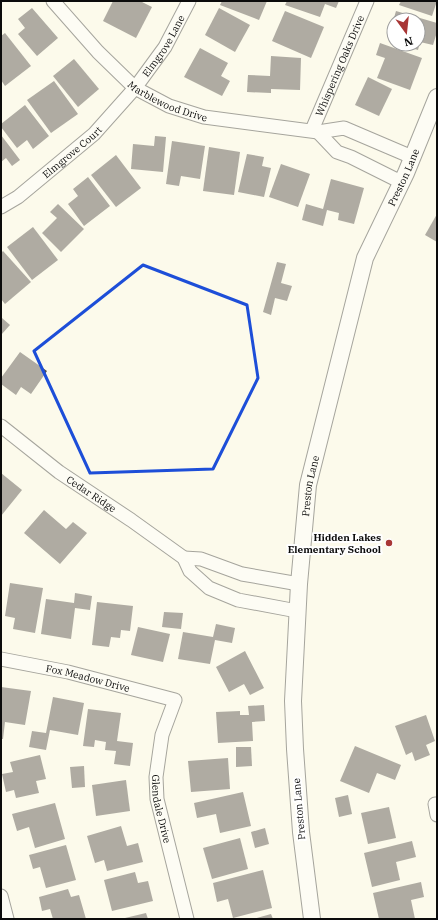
<svg xmlns="http://www.w3.org/2000/svg" width="438" height="920" font-family="'IBM Plex Serif',serif">
	<rect width="100%" height="100%" fill="#fcfaeb"/>
	<g fill="#524d49">
		<polygon points="113,1 140,1 152,7 136,38 103,21"/>
		<polygon points="222,1 267,1 259,20 220,5"/>
		<polygon points="287,1 339,1 336,8 325,4 320,17 285,5"/>
		<polygon points="401,1 437,1 437,5 436,4 432,16 399,5"/>
		<polygon points="32,8 58,38 37,56 18,34 25,28 18,19"/>
		<polygon points="219,8 250,25 235,52 205,35"/>
		<polygon points="285,11 324,27 311,58 272,41"/>
		<polygon points="396,11 437,23 437,32 433,45 420,42 418,50 399,44 418,44 418,20 394,20 394,29 391,28"/>
		<polygon points="5,33 31,66 5,86 1,80 1,36"/>
		<polygon points="380,43 422,58 410,90 377,78 385,58 376,55"/>
		<polygon points="200,48 228,63 221,76 230,81 222,96 184,77"/>
		<polygon points="271,56 301,58 300,90 271,89 271,93 247,92 248,75 270,76"/>
		<polygon points="74,59 99,89 78,107 53,76"/>
		<polygon points="368,77 392,89 379,116 355,105"/>
		<polygon points="54,81 78,114 51,133 27,100"/>
		<polygon points="25,105 49,136 33,149 27,140 17,148 1,127 1,124"/>
		<polygon points="1,135 20,160 12,166 6,158 1,162"/>
		<polygon points="155,136 166,137 163,172 131,169 133,144 154,146"/>
		<polygon points="172,141 205,146 200,179 181,176 179,186 166,184"/>
		<polygon points="209,147 240,152 234,195 203,191"/>
		<polygon points="247,154 264,157 262,166 271,168 264,197 238,192"/>
		<polygon points="116,155 141,188 116,207 91,175"/>
		<polygon points="281,164 310,174 298,207 269,197"/>
		<polygon points="88,177 110,206 84,226 68,204 78,196 73,189"/>
		<polygon points="331,179 364,188 354,224 338,220 339,213 327,210 323,226 302,220 306,204 323,209"/>
		<polygon points="58,204 84,229 61,252 42,233 57,218 50,212"/>
		<polygon points="437,214 437,242 425,235"/>
		<polygon points="33,227 58,260 32,280 7,247"/>
		<polygon points="3,251 31,282 5,304 1,299 1,253"/>
		<polygon points="277,262 286,264 281,283 292,286 287,301 275,298 271,315 263,312"/>
		<polygon points="2,318 10,325 1,335 1,320"/>
		<polygon points="20,352 47,371 31,394 21,387 16,395 1,384 1,378"/>
		<polygon points="1,473 22,490 1,516"/>
		<polygon points="44,510 66,529 73,522 87,533 60,564 24,533"/>
		<polygon points="10,583 43,588 35,633 13,629 15,618 5,616"/>
		<polygon points="75,593 92,596 90,610 75,608 71,639 41,634 46,599 74,603"/>
		<polygon points="97,602 133,606 130,631 121,630 120,638 111,637 109,647 92,645"/>
		<polygon points="164,612 183,613 181,629 162,627"/>
		<polygon points="216,624 235,628 232,643 215,640 210,664 178,659 183,632 213,637"/>
		<polygon points="138,627 170,634 163,662 131,655"/>
		<polygon points="245,651 264,688 250,695 244,684 229,692 216,667"/>
		<polygon points="1,687 31,691 25,725 5,722 3,739 1,739"/>
		<polygon points="53,697 84,703 78,735 50,730 46,750 29,747 32,731 46,733"/>
		<polygon points="264,705 265,721 252,722 253,741 218,743 216,712 240,711 240,715 249,715 248,706"/>
		<polygon points="88,709 121,713 117,741 133,743 130,766 114,764 116,751 105,750 106,742 95,740 94,747 83,746"/>
		<polygon points="426,715 435,741 426,745 430,755 415,761 412,752 406,755 395,726"/>
		<polygon points="355,746 401,765 395,780 377,773 369,793 340,781"/>
		<polygon points="236,747 251,747 252,766 236,767"/>
		<polygon points="40,755 46,779 36,781 39,793 16,798 14,790 6,792 2,774 13,772 10,762"/>
		<polygon points="228,758 230,789 191,792 188,761"/>
		<polygon points="84,766 85,787 72,788 70,767"/>
		<polygon points="126,780 130,811 96,816 92,785"/>
		<polygon points="243,792 251,826 220,833 216,814 197,818 194,803"/>
		<polygon points="348,795 352,814 339,817 335,798"/>
		<polygon points="55,803 65,839 35,848 29,827 17,831 12,814"/>
		<polygon points="389,807 396,838 368,844 361,813"/>
		<polygon points="121,826 127,846 138,843 143,862 107,871 104,860 95,863 87,836"/>
		<polygon points="265,828 269,844 255,848 251,832"/>
		<polygon points="240,838 248,869 212,879 203,848"/>
		<polygon points="412,841 416,857 396,862 400,880 372,887 364,853"/>
		<polygon points="66,845 76,880 46,888 40,867 33,869 29,855"/>
		<polygon points="263,870 272,908 233,918 228,899 217,902 213,883"/>
		<polygon points="135,872 138,883 148,881 153,901 112,911 104,880"/>
		<polygon points="421,882 424,897 411,900 415,919 379,919 373,893"/>
		<polygon points="68,889 71,897 79,895 86,919 53,919 50,909 42,911 39,897"/>
		<polygon points="146,913 148,919 125,919 125,918"/>
		<polygon points="271,914 273,919 253,919"/>
	</g>
	<g fill="none" stroke-linecap="round" stroke-linejoin="round">
		<g stroke="#3e3e3e" stroke-width="15">
			<g id="minor">
				<path id="s1" d="M53 1 98 52 135 88 169 106 204 117 318 132 344 128 412 157"/>
				<path id="s2" d="M312 130 367 1"/>
				<polyline points="318,132 337,152 351,157 401,182"/>
				<path id="s3" d="M1 207 18 197 94 134 135 88 165 47 189 1"/>
				<path id="s4" d="M1 426 59 472 131 520 184 558 190 571 209 588 238 600 297 611"/>
				<polyline points="184,558 201,559 242,574 299,584"/>
				<path id="s5" d="M1 659 68 672 175 700 162 735 156 777 157 799 187 919"/>
				<polyline points="437,804 435,804 437,815"/>
				<polyline points="1,896 7,919"/>
			</g>
		</g>
		<g stroke="#3e3e3e" stroke-width="18">
			<g id="tertiary">
				<path id="s6" d="M312 919 301 832 295 749 293 701 299 584 308 485 365 258 406 173 437 97"/>
			</g>
		</g>
		<use href="#minor" stroke="#fff" stroke-width="13"/>
		<use href="#tertiary" stroke="#fff" stroke-width="16"/>
	</g>
	<path d="M0 0H438V920H0ZM143 265 247 305 258 378 213 469 90 473 34 351Z" fill="#fcfaeb" fill-opacity=".55" fill-rule="evenodd"/>
	<path fill="none" stroke="#1d4ed8" stroke-width="3" stroke-linejoin="round" d="M143 265 247 305 258 378 213 469 90 473 34 351Z"/>
	<circle fill="#a83635" stroke="#fff" stroke-width="1.5" cx="389" cy="543" r="4"/>
	<g text-anchor="middle" dominant-baseline="central" stroke-width="4" stroke-linejoin="round" paint-order="stroke">
		<g font-size="10" fill="#0b0b0b" stroke="#fff">
			<text stroke="none"><textPath href="#s3" startOffset="231">Elmgrove Lane</textPath></text>
			<text stroke="none"><textPath href="#s2" startOffset="70">Whispering Oaks Drive</textPath></text>
			<text stroke="none"><textPath href="#s1" startOffset="155">Marblewood Drive</textPath></text>
			<text stroke="none"><textPath href="#s3" startOffset="90">Elmgrove Court</textPath></text>
			<text stroke="none"><textPath href="#s6" startOffset="759">Preston Lane</textPath></text>
			<text stroke="none"><textPath href="#s6" startOffset="435">Preston Lane</textPath></text>
			<text stroke="none"><textPath href="#s4" startOffset="113">Cedar Ridge</textPath></text>
			<text stroke="none"><textPath href="#s5" startOffset="89">Fox Meadow Drive</textPath></text>
			<text stroke="none"><textPath href="#s5" startOffset="291">Glendale Drive</textPath></text>
			<text transform="translate(299 809) rotate(-95)">Preston Lane</text>
		</g>
		<g font-size="10" font-weight="bold" fill="#0b0b0b" stroke="#fff" text-anchor="end">
			<text x="381" y="537">Hidden Lakes<tspan x="381" dy="12">Elementary School</tspan></text>
		</g>
	</g>
	<rect width="438" height="920" fill="none" stroke="#0b0b0b" stroke-width="4"/>
	<g transform="translate(406 32) rotate(165)"><circle r="19" fill="#ffffff" stroke="#9d9d9d"/>
	<path d="M0-3L7 15L0 10L-7 15Z" fill="#a83635"/>
	<text y="-6" font-size="11" font-weight="bold" text-anchor="middle" fill="#0b0b0b">N</text>
	</g>
</svg>
